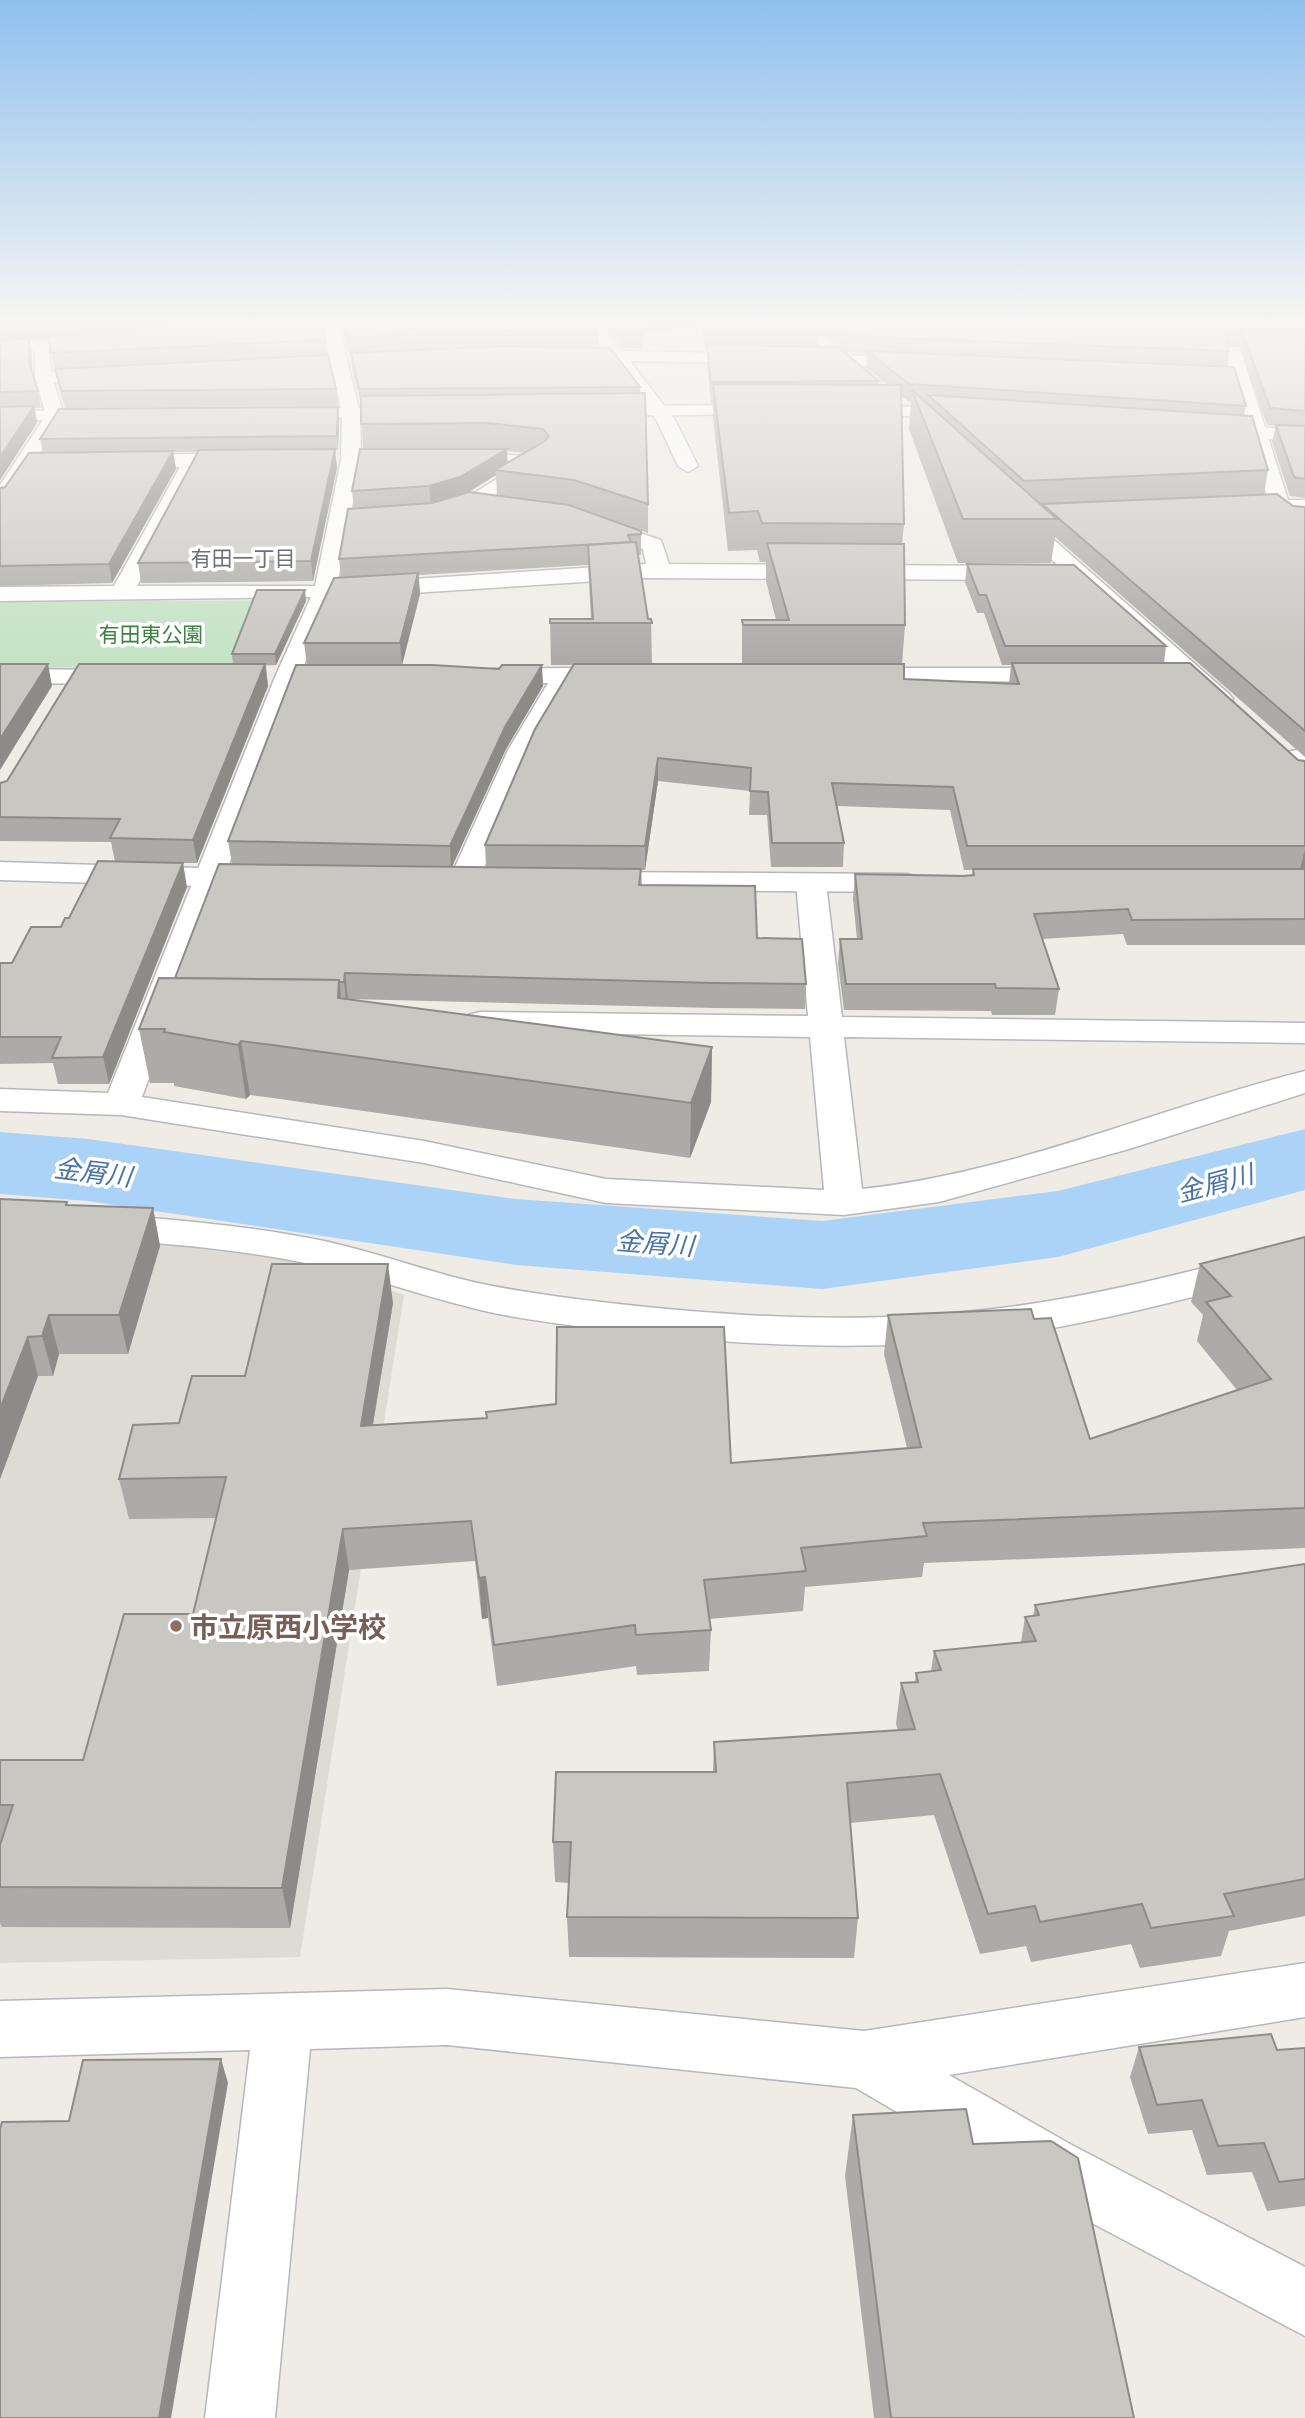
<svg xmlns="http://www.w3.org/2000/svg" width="1305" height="2418" font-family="'Titillium Web','Noto Sans JP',sans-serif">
	<rect width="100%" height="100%" fill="#eeece5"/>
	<polygon fill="#dddbd3" points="0,1229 276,1251 404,1295 300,1957 0,1963"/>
	<polygon fill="#c4e3c5" points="303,600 273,666 0,668 0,602"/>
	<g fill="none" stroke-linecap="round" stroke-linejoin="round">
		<polygon fill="#abd3f7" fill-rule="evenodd" points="1305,1129 1305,1190 1058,1257 822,1289 516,1265 88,1201 0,1194 0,1132 88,1139 516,1199 822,1221 1058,1191"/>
		<g stroke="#b5b7ba" stroke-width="3">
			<g id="street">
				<path d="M322 322H338L360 413 361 460 336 591 299 677 142 1097 424 1141 606 1179 824 1190 810 1037 480 1032 468 1029 463 1022 468 1015 480 1012 808 1016 796 883 800 877 811 874 822 877 826 883 842 1017 1305 1023V1043L844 1037 862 1189C1014 1173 1157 1108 1305 1071V1093L1129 1149 939 1202 844 1215 606 1203 424 1163 121 1115 0 1111V1089L108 1093 275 677 311 597 0 601V587L114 586 180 467 122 468 112 462 122 456C143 456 244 449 254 461L244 467H199L137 586H315L341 460 342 413Z"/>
				<polygon points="583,322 599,322 622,351 920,357 928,362 920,367 630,361 675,420 698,466 688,472 678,466 657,421 612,361 558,359 556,355 564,350 605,351"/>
				<path d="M1203 322H1220L1236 336 1288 500H1305V512H1302L1305 524C1290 527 1287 515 1275 512 1261 509 1241 519 1231 506L1241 500H1268L1220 338Z"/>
				<polygon points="102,335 110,340 108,343 48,350 52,372 109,370 118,375 109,380 54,383 64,415 7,504 0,506 0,485 46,415 35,378 35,351 0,354 0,344"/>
				<path d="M455 453 537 456 547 462 490 499 510 503 513 507 510 511C498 515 467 513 459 503L515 467 448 463 445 459Z"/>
				<polygon points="1014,509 1021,511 1229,694 1233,699 1229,704 1211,704 1007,519 1004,515"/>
				<polygon points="592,517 661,540 669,564 1019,566 1030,573 1019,580 646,578 366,596 355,589 366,582 646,564 643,549 585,527 582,523"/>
				<polygon points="565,668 621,668 630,670 633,675 630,680 573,683 534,750 479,880 475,886 464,889 453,886 449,880 508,750 548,683 492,683 483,681 480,676 483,671 492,669"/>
				<polygon points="853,668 1062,668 1071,670 1074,675 1071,680 1062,682 844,680 841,675 844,670"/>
				<polygon points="0,669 124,670 133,672 136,677 133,682 124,684 0,683"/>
				<polygon points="1305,749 1305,765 1277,765 1273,759 1277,753"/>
				<path d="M0 1209C108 1215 217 1219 324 1241 371 1251 417 1268 465 1280 501 1289 539 1294 576 1299 714 1316 855 1326 993 1309 1099 1297 1202 1268 1305 1242V1268C1202 1294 1099 1324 994 1337 855 1354 714 1344 576 1326 539 1321 501 1316 465 1306 417 1294 371 1277 324 1267 218 1243 108 1240 0 1233Z"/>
				<polygon points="1305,1963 1305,2017 949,2075 1070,2144 1305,2267 1305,2336 1026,2188 856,2088 447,2045 310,2049 275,2418 205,2418 250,2050 0,2057 0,2001 447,1989 864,2031"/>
			</g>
		</g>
		<g stroke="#b4b7bb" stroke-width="3">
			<g id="secondary">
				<polygon points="788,322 805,322 871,376 874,380 871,384 859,384"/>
				<polygon points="764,405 773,410 770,414 594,416 585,411 594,406"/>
				<polygon points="849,405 964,408 973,413 964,418 843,414 840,410"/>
				<polygon points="286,408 414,408 423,413 414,418 280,417 277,413 280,409"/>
				<polygon points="106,410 115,415 112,419 0,421 0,411"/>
				<polygon points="1205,424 1305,430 1305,442 1198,434 1196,430"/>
				<polygon points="0,862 267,870 278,873 282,879 278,885 267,888 0,880"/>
				<polygon points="590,872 907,874 918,877 922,883 918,889 907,892 590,890 579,887 575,881 579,875"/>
			</g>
		</g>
		<use href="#street" fill="#fff" fill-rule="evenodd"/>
		<use href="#secondary" fill="#fff" fill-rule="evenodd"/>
	</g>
	<g fill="#adaba7" fill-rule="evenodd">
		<polygon points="0,322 325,340 327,355 336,389 338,406 65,408 58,385 48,338 30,339 32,354 32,373 38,391 41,408 35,408 37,423 0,480"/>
		<path d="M340 322H591L598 332 599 347 640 387 648 504V533L609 519 641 534V555H638L648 619H651L652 664H742V620H776L766 581V562H760L757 550 728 551 713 418V403H711L707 365V350H705L702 327 643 332V349L623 348 602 322H803L819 335V347L879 381V385H888L866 368 867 353 846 352 808 322H1305V498L1290 496 1272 442 1276 426 1267 425 1239 346 1228 347 1229 351 1227 366 1246 406 1244 416 1268 470 1264 495 1293 506 1305 507V757L1055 537 1051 563H958L909 429 911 402 908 401 901 396 904 524 902 544 905 625 902 664 904 679 1009 684 1011 665H1002L984 613H977L965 582 967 564 1166 646 1164 663 1298 760 1305 761V945H1127L1123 934 1042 939 1059 989 1055 1015H992L991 1011 844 1010 838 964 840 939H857L853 899 855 874 972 875 973 870H964L950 810 837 806 844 843 843 867H771L767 815H749L750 791 658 781 645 870H641L642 885 757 938 806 984 805 1009 714 1008 349 999 712 1047 711 1102 690 1158 280 1099 250 1095 246 1099 174 1086V1083H150L139 1029 175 978 232 864 228 841 307 665 304 643 341 578 339 559 354 508 352 491 363 449 361 405 352 369 351 354H349ZM507 451 524 453 507 463ZM496 475 497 496 467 493ZM588 565 591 619H550L551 665H573L485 845 486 867 452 866 506 749 543 686 402 665 420 594 419 575Z"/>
		<polygon points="338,407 339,421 338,450 335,450 337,468 313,581 141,583 138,563 198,452 173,452 176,469 112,583 0,586 0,488 5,487 43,452 40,439"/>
		<polygon points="306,601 276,665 266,665 268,686 197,863 163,863 187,887 109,1084 58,1084 53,1063 0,1064 0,963 12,963 61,927 69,918 115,862 111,842 0,841 0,783 7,781 233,664 232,654"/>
		<polygon points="0,1199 68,1205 153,1208 160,1246 128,1354 59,1354 53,1376 38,1376 0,1479"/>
		<polygon points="1305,1237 1305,1548 924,1563 922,1577 805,1587 803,1611 709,1619 711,1630 709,1671 637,1675 636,1666 497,1686 488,1618 482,1619 475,1561 349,1570 290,1928 2,1927 0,1923 0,1760 83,1760 193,1614 216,1518 129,1519 119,1479 179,1423 245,1376 393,1303 373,1425 731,1463 907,1448 884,1354 888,1315 1034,1319 1090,1439 1237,1390 1197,1341 1203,1315 1191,1302 1200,1264"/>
		<polygon points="1305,1564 1305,1916 1229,1931 1221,1956 1140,1968 1131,1944 1031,1962 1026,1946 980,1954 934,1815 850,1823 858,1918 854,1958 569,1957 567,1917 569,1883 555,1882 553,1842 713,1772 714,1742 898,1730 896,1724 901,1683 915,1682 916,1673 931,1671 934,1651 1021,1642 1025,1617 1033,1616 1035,1605"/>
		<polygon points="1139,2047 1277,2050 1305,2048 1305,2206 1267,2211 1252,2172 1207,2175 1192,2130 1148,2134 1130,2077"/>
		<polygon points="853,2115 973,2144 1134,2418 874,2418 845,2176"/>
	</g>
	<g fill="#8d8b88">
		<polygon points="53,322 226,322 30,339 32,354 32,379 0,342 0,326"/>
		<polygon points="642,322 702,322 702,327 642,332"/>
		<polygon points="1242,331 1239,346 1225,348 1222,354 1227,332"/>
		<polygon points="34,406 37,423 0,480 0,457"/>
		<polygon points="338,407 339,421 338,450 337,436"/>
		<polygon points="335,449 337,468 313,581 311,561"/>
		<polygon points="507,449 508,468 495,470 496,475 461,497 431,505 429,486"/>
		<polygon points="173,451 176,469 112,583 109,564"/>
		<polygon points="418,573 420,594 402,665 400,643"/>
		<polygon points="305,590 306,601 276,665 275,654"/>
		<polygon points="48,664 52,686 0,770 0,739"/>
		<polygon points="265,664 268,686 197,863 193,840"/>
		<polygon points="542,665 543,686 506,749 451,869 450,846 505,727"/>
		<polygon points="658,758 658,781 645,870 645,846"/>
		<polygon points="1305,849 1305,870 1300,870"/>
		<polygon points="183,863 187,887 109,1084 103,1057"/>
		<polygon points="345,973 348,999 347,1008 344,982"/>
		<polygon points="339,980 345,1033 338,998"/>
		<polygon points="241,1041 250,1095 246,1099 238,1045"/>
		<polygon points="712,1047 711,1102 690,1158 691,1103"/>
		<polygon points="153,1208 160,1246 128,1354 119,1315"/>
		<polygon points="388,1264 393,1303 366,1465 361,1426"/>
		<polygon points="49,1315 59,1354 53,1376 42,1336"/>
		<polygon points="28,1337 38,1376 0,1479 0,1409"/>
		<polygon points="343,1529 349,1570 290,1928 282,1888"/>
		<polygon points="485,1577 488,1618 482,1619 479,1578"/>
		<polygon points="221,2059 228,2083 171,2418 159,2418"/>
	</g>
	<g fill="#c9c7c2" stroke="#8d8b88" stroke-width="2">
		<polygon points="0,322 53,322 0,326"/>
		<polygon points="217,322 321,322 325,340 51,353 48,337"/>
		<polygon points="343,322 591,322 598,332 504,331 348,338"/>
		<polygon points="614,322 642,322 643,333 623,333"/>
		<polygon points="704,322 803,322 819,335 705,334"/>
		<polygon points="828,322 993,322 999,327 1080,324 1305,332 1305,411 1270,408 1242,331 1227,332 1225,338 1229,351 847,336"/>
		<polygon points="29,338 29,362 38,391 0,392 0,341"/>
		<polygon points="707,345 838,347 879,381 711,382"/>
		<polygon points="504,346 610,348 640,387 359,389 351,353"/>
		<polygon points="867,351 1234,367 1246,406 909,384"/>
		<polygon points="328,355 336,389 62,391 55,369"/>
		<polygon points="713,384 901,385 904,524 762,523 758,511 729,513"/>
		<polygon points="912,390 1057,519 963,519"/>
		<polygon points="645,393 648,504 574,480 495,470 545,441 549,436 543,429 488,423 361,424 361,396"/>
		<polygon points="928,395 1252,416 1268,470 1024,481"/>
		<polygon points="34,406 0,457 0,407"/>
		<polygon points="338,407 337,436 40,439 59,409"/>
		<polygon points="1276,425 1305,426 1305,479 1294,477"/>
		<polygon points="335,449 311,561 138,563 199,450"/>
		<polygon points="360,449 507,449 460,477 429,486 352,491"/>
		<polygon points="173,451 109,564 0,566 0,488 5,487 29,453"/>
		<polygon points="469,492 569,505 641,531 641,534 628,535 631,542 339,559 348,509 432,503"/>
		<polygon points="1277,494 1293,506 1305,507 1305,731 1042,504"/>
		<polygon points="636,542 648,619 651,619 652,623 550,623 550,619 593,619 588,545"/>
		<polygon points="767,543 904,544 905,625 743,625 742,620 789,620"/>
		<polygon points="967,564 1074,565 1166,646 1005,646 986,595 979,595"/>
		<polygon points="418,573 400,643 304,643 334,578"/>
		<polygon points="257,590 305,590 275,654 232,654"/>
		<polygon points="1012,663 1190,663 1298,760 1305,761 1305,846 967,846 953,787 832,783 844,843 772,843 768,792 750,791 751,768 658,758 645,846 485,845 535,729 574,664 904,664 904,679 1019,684"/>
		<polygon points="0,664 48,664 0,739"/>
		<polygon points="79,664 265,664 193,840 110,838 120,819 0,817 0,783 7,781"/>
		<polygon points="296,665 432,665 499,669 502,665 542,665 505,727 450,846 228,841"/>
		<polygon points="98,861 183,863 103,1057 52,1058 61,1037 0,1037 0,963 12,963 31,927 61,927 65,918 69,918"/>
		<polygon points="219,864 641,869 639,885 755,886 757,938 802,939 806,984 715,983 345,973 344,982 339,982 339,980 175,978"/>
		<polygon points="973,869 1305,869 1305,919 1132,920 1128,909 1034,914 1059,989 996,988 995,984 846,984 840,939 862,939 855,874 963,876 974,875"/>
		<polygon points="159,978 339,980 338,998 712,1047 691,1103 272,1045 241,1041 238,1045 164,1032 165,1029 139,1029"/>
		<polygon points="0,1199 67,1202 66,1205 153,1208 119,1315 49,1315 42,1336 28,1337 0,1409"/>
		<polygon points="1305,1237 1305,1508 923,1523 927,1536 801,1548 806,1571 704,1580 711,1630 636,1635 635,1625 494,1645 485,1577 479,1578 471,1521 343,1529 282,1888 0,1887 0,1845 13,1805 0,1805 0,1760 83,1760 124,1614 193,1614 226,1477 119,1479 133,1425 179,1423 192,1376 245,1376 272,1264 388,1264 361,1426 487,1418 486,1412 556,1404 557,1327 724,1327 731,1463 921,1447 888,1315 1031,1309 1034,1319 1051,1318 1090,1439 1271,1379 1206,1302 1231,1296 1200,1264"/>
		<polygon points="1305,1564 1305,1879 1224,1894 1234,1916 1151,1928 1142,1904 1040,1922 1035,1906 988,1914 940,1774 847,1783 858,1918 567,1917 571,1842 553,1842 556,1772 716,1772 714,1742 915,1729 901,1683 918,1682 916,1673 941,1670 934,1651 1036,1641 1025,1617 1039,1615 1035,1605"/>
		<polygon points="1271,2034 1277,2050 1305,2048 1305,2179 1279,2182 1264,2143 1218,2146 1202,2100 1157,2105 1139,2047"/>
		<polygon points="221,2059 159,2418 0,2418 0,2129 2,2122 69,2121 83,2060"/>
		<polygon points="966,2109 973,2144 1051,2141 1078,2158 1134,2418 891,2418 853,2115"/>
	</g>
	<linearGradient id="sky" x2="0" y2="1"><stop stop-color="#8fc0ee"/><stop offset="0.49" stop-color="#f7f6f3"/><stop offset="1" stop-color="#f7f6f3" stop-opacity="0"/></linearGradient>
	<rect width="1305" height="660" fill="url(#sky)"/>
	<circle fill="#8d6e63" stroke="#fff" stroke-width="2.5" cx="176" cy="1626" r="7"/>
	<g text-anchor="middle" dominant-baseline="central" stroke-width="7" stroke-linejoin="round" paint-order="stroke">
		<g font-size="21" fill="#6e7176" stroke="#fff">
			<text x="243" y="558">有田一丁目</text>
		</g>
		<g font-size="21" fill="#3d8243" stroke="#fff">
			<text x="151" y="634">有田東公園</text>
		</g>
		<g font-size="26" font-style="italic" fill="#4a74a8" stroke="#fff">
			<text transform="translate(93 1172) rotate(7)">金屑川</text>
			<text transform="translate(1215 1183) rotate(-15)">金屑川</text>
			<text transform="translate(655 1243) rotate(4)">金屑川</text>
		</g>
		<g font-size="28" font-weight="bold" fill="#785e54" stroke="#fff" text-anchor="start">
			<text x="190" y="1626">市立原西小学校</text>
		</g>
	</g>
</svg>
